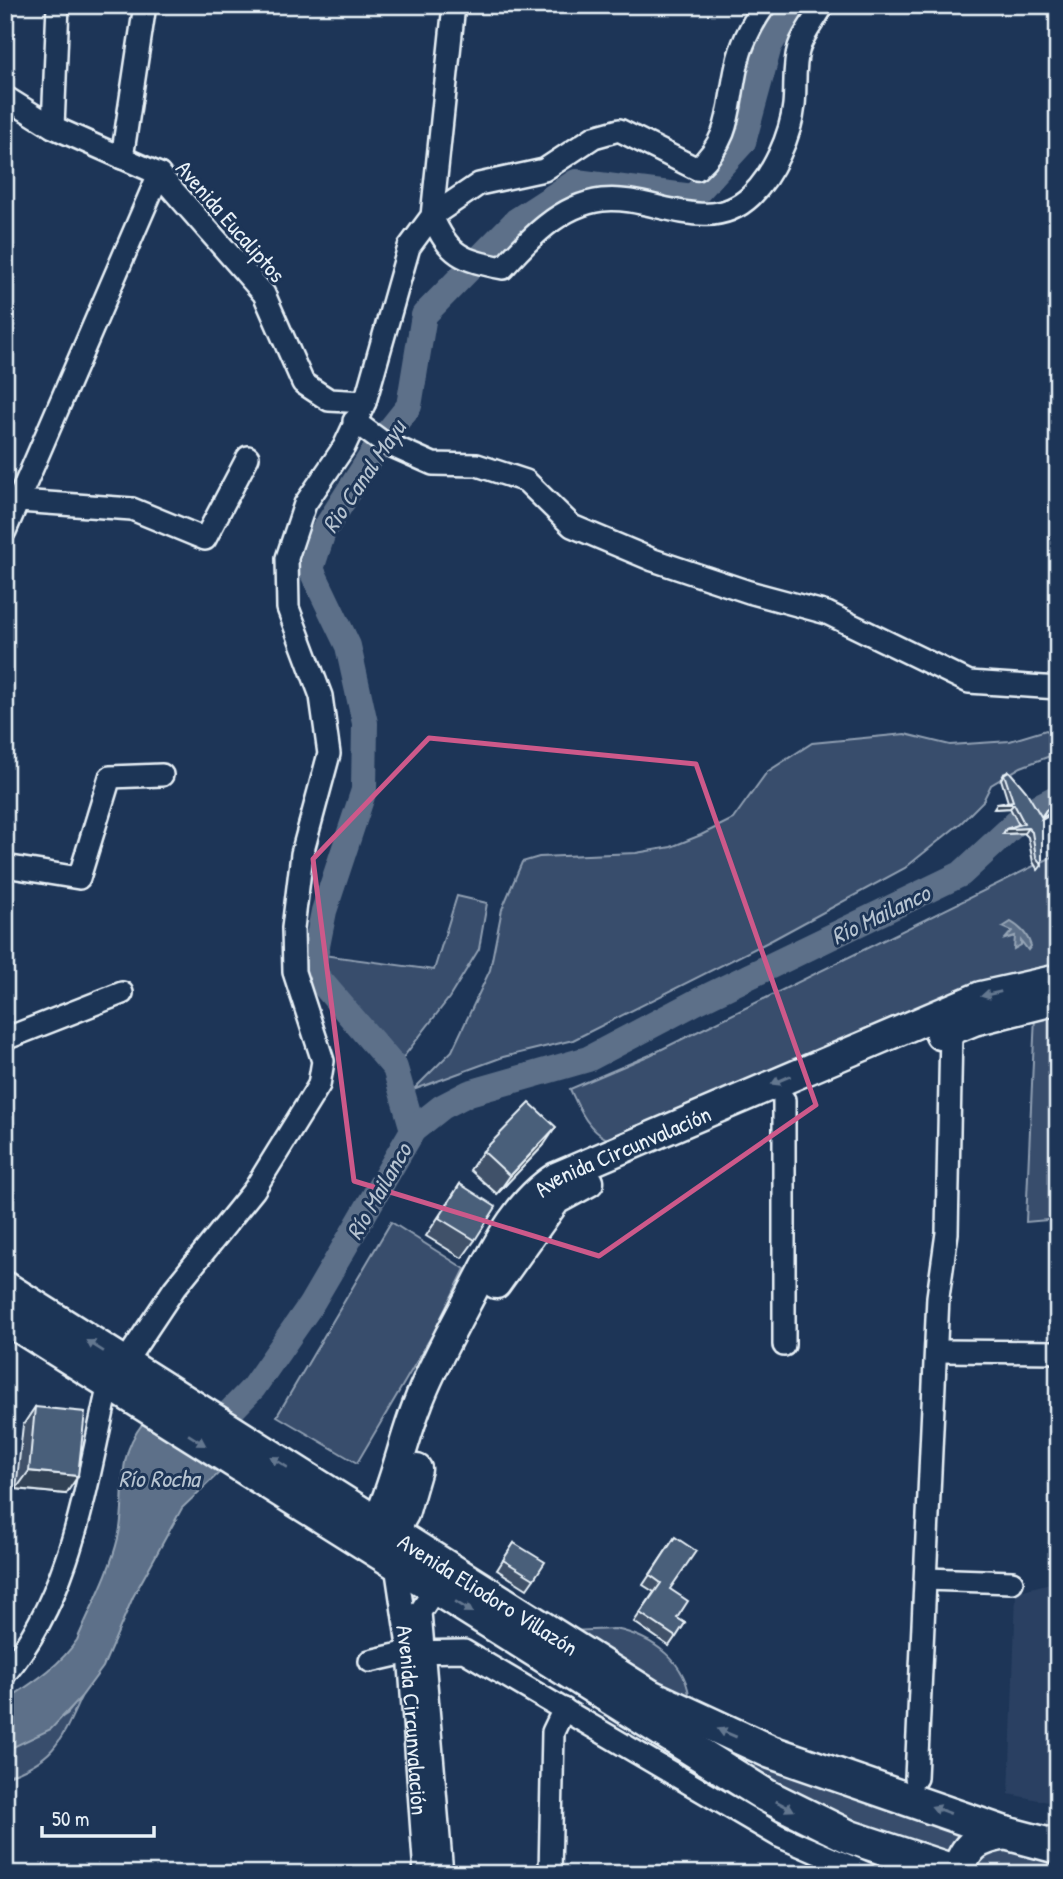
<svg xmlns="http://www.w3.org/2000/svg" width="1063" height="1879" font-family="'Patrick Hand',sans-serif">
	<rect width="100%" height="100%" fill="#1d3557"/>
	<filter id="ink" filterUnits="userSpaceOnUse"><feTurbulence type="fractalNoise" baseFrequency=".0143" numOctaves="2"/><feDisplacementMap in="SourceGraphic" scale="14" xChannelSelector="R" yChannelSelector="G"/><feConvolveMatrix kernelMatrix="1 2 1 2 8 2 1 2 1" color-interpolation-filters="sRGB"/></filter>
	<g filter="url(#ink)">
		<polygon fill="#2a4162" points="1058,1581 1058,1804 1009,1794 1016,1592"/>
		<g fill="#374d6c" stroke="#909fb2" stroke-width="2">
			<polygon points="1046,730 1058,737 1058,753 1021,767 991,785 983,801 962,822 905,868 772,940 573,1040 503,1057 413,1090 452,1051 490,970 502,909 522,862 539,857 636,853 671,847 701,835 733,819 767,772 812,743 905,734 950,745 1010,741"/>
			<path d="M1058 854V970L970 986 607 1139C587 1129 579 1108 570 1089L650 1055Z"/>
			<polygon points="457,896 487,903 479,949 449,998 395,1068 312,971 316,954 434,970"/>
			<polygon points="1058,1010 1058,1219 1026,1222 1035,1015"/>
			<polygon points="391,1222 465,1269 434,1332 357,1463 277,1416"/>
			<path d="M615 1629C653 1637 688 1662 690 1703L568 1631Z"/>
			<path d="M81 1697C61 1741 55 1760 5 1777V1751L67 1714Z"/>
			<polygon points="684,1727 772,1769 974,1832 950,1861 832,1818"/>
			<polygon points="995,1844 1058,1860 1058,1874 997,1874 968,1867"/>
		</g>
		<g fill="#5d7089" stroke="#95a4b5" stroke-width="2">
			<path d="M1011 922C1021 928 1027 934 1031 946L1028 950 1021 941V945L1014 949 1015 936 1005 939 1012 931 1003 927Z"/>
			<path d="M143 1423 219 1473 182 1508 133 1597 103 1667 81 1697 51 1729 5 1751V1701C32 1683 59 1667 77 1640 91 1607 110 1572 118 1538 129 1495 112 1463 143 1423Z"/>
		</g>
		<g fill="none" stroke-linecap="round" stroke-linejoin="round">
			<g stroke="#5d7089" stroke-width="26">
				<polyline points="413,1130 395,1068 312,971 324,911 364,790 365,723 348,646 311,569 323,532 381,441 409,406 424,315 516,221 576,182 693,197 743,142 769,46 795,5"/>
				<polyline points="167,1482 175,1469 253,1388 310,1306 413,1130 442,1107 469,1093 588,1059 696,1002 961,874 1028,812 1058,797"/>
			</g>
			<g stroke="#e8f1f8" stroke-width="26">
				<g id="minor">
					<path d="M765 5C753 22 741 44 737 65 727 108 733 136 697 169L619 130 594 137 544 170 479 184 432 216C449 256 462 260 503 268 529 239 560 205 602 200 652 194 707 238 751 196 773 175 791 135 794 105 796 86 793 66 799 47 804 33 816 18 823 5"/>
					<polyline points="5,97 53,127 159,174 264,294 303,383 329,400 365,402"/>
					<polyline points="53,127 58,5"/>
					<polyline points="122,158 145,5"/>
					<polyline points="354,421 381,441 433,464 477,465 526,481 572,526 653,560 749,592 827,613 969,682 1058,688"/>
					<polyline points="5,500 132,509 205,539 248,457"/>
					<polyline points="5,531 159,174"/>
					<polyline points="5,866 79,878 110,777 162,775"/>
					<polyline points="5,1039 122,993"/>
					<polyline points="784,1345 784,1100"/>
					<polyline points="938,1351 1058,1352"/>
					<polyline points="124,1364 174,1289 254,1190 319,1085 323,1061 294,972 293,928 302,854 329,754 321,696 288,608 287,558 305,504 344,447 365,402 409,247 432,216 454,5"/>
					<path id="s1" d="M396 1565 409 1652 425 1874"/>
					<polyline points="926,1579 1012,1582"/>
					<polyline points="435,1589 420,1612 442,1874"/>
					<polyline points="370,1661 409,1652 464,1651 779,1836 867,1874"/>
					<path d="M5 1674C73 1593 86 1483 109 1384"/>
					<polyline points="916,1778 938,1297 947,1233 951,1030 947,1020"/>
					<polyline points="550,1874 553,1732 564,1709"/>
				</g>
			</g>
			<g stroke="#e8f1f8" stroke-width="33">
				<g id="major">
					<polyline points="940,1035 974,1021 1058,1000"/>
					<polyline points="496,1284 556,1200 589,1182"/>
					<path id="s2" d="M376 1524C395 1485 402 1443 418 1403 431 1368 450 1335 467 1302 491 1258 512 1205 556 1177L981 996 1058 979"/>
					<polyline points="393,1533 404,1514 417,1469"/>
				</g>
			</g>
			<g stroke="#e8f1f8" stroke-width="37">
				<g id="highway">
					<path id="s3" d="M5 1288 650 1696 771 1752 1005 1833 1058 1847"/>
					<polyline points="5,1317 765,1795 850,1837 963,1874"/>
					<path d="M958 1873C965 1845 978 1838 1005 1833"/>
				</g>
			</g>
			<use href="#minor" stroke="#1d3557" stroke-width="21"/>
			<use href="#major" stroke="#1d3557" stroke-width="28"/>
			<use href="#highway" stroke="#1d3557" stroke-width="32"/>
		</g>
		<g fill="#3f5169" stroke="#e8f1f8" stroke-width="2">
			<polygon points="1004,774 1041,817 1046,810 1053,811 1050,815 1042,820 1042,865 1038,870 1033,862 1028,837 1024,833 1003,834 1006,829 1019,825 1010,808 994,809 1008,802 1001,779"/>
			<polygon points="543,1146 497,1194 470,1170 483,1151"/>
			<polygon points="460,1184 475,1240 462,1258 426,1236"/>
			<polygon points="35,1407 66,1494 16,1489 23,1425"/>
			<polygon points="675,1537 670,1589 677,1618 685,1623 669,1646 634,1622 654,1592 643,1585"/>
			<polygon points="514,1543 534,1579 527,1589 497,1570"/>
		</g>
		<g fill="#334255" stroke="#e8f1f8" stroke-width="2">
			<polygon points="997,804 1014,804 1010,808 994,809"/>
			<polygon points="1028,828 1024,833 1003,834 1006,829"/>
			<polygon points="556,1127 543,1146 497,1194 510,1176"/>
			<polygon points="29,1471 78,1476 66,1494 16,1489"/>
		</g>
		<g fill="#495e7a" stroke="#e8f1f8" stroke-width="2">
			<polygon points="1009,771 1026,791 1042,818 1042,865 1036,857 1032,832 1028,828 1006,829 1024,823 1014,804 997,804 1013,801 1004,774"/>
			<polygon points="1056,803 1053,811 1042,818 1046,810"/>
			<polygon points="530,1103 556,1127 510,1176 483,1151"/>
			<polygon points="460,1184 496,1207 475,1240 439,1218"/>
			<polygon points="35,1407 85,1412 78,1476 29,1471"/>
			<polygon points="675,1537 696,1551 670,1589 688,1601 677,1618 685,1623 676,1637 640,1613 661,1583 650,1575"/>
			<polygon points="514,1543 545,1562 534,1579 503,1560"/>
		</g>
		<defs><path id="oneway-solid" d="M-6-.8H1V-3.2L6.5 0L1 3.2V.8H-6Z" transform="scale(1.75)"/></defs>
		<g fill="#64778f">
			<use href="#oneway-solid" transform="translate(991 994) rotate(167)"/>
			<use href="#oneway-solid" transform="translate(781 1080) rotate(157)"/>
			<use href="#oneway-solid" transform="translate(95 1346) rotate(-148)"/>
			<use href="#oneway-solid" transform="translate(197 1440) rotate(32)"/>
			<use href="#oneway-solid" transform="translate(279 1462) rotate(-148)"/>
			<use href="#oneway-solid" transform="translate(464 1607) rotate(32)"/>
			<use href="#oneway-solid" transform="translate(727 1733) rotate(-157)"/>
			<use href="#oneway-solid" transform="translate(785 1806) rotate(28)"/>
			<use href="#oneway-solid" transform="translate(941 1810) rotate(-160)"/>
		</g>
	</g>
	<path fill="none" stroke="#cd598a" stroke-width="5" stroke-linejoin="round" d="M429 738 696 764 816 1105 599 1256 354 1181 313 859Z"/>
	<g text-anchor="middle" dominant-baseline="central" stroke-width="6" stroke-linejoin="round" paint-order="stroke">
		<g font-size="23" fill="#e8f1f8" stroke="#1d3557">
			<text transform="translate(231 221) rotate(49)">Avenida Eucaliptos</text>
			<text stroke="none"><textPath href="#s2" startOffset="467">Avenida Circunvalación</textPath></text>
			<text stroke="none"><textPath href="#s3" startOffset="572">Avenida Eliodoro Villazón</textPath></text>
			<text stroke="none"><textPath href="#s1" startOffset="156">Avenida Circunvalación</textPath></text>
		</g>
		<g font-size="24" font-style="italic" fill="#b7c4d1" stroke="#1d3557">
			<text transform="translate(363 476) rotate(-56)">Rio Canal Mayu</text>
			<text transform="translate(880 914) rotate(-26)">Río Mailanco</text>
			<text transform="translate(378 1191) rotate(-60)">Río Mailanco</text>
			<text x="159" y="1478">Río Rocha</text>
		</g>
	</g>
	<rect width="1063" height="1879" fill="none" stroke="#1d3557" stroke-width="28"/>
	<rect x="14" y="14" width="1035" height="1851" fill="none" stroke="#e8f1f8" stroke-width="2.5" filter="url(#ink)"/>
	<path d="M42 1826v10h112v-10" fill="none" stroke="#e8f1f8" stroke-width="3.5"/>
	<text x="52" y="1826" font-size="21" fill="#e8f1f8" stroke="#1d3557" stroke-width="5" paint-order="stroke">50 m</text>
</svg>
